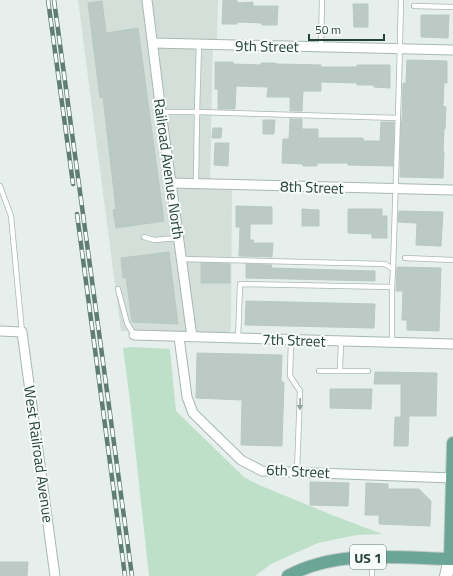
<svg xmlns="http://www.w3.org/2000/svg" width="453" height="576" font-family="'Titillium Web',sans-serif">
	<rect width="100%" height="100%" fill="#e6efeb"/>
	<polygon fill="#d4dfda" points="78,0 218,0 217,40 213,40 210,189 232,190 231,330 228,333 121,331"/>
	<polygon fill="#bfe0c8" points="133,347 170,349 176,411 244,477 259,485 332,515 382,534 357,535 318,543 271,564 255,576 149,576 130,401 123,348"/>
	<g fill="#bbcac4" stroke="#b8c9c2">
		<polygon points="223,0 237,0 237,3 253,2 253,6 278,6 277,25 262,25 262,23 237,22 237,24 222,24"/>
		<polygon points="102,1 106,33 138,28 164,221 116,228 113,210 116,209 103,97 100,98 88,3"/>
		<polygon points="353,4 368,4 368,27 354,27"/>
		<polygon points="421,15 449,15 448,38 421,37"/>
		<polygon points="407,60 447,61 447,83 444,83 443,106 446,107 445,129 444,129 443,152 444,152 443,178 400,177 401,122 402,122 403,83 406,83"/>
		<polygon points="215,62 233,62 233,64 261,65 261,63 276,63 276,64 321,65 321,67 357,67 357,65 390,65 390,88 374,87 374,85 357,85 357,83 321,82 321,91 303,91 302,111 290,111 290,97 267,97 268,87 236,86 235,109 218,109 218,89 215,89"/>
		<polygon points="290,119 302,119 302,129 318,129 318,138 363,138 363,141 380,141 381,122 394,122 393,166 348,165 348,163 317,163 317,166 303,166 303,164 282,163 283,139 289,139"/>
		<polygon points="263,120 275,120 274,134 263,134"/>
		<polygon points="213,128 222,128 221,138 212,138"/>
		<polygon points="215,143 229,143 228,166 214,165"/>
		<polygon points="236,206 272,207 272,224 250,224 250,240 254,240 253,243 273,243 272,257 239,256 240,227 236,227"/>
		<polygon points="302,209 319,210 319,226 302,226"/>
		<polygon points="348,209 382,209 382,216 387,216 387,238 372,238 372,234 348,233"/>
		<polygon points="399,211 443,212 441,246 416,245 417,223 398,222"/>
		<polygon points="169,252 178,324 132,322 126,277 123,278 121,258"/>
		<polygon points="201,263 230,264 230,283 201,283"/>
		<polygon points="246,264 272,265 271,268 375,271 375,281 246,278"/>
		<polygon points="397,267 441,268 439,331 407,330 407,320 402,320 403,291 396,291"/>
		<polygon points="246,301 375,304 374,328 245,325"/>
		<polygon points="197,353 282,355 281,382 284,382 282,446 241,445 242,400 196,398"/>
		<polygon points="375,372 437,373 436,416 409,416 408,446 394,446 395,417 401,417 401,384 374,384"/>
		<polygon points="330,389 372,389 371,409 330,408"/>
		<polygon points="310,482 349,483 348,506 310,505"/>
		<polygon points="366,483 388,484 388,489 419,489 431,501 430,526 379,524 379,515 365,515"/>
		<polygon points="0,562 28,562 27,576 0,576"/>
	</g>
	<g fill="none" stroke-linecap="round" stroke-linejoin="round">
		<g stroke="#a8b8b2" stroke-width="6">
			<g id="service">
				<polyline points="414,6 453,7"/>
				<polyline points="199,44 197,112 398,118"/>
				<polyline points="321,47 322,0"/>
				<polyline points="161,112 197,112 196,184"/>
				<polyline points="0,186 11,216 22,332"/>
				<polyline points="144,237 154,240 178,238"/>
				<polyline points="405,258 453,260"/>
				<polyline points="181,259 385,264 393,269 392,287"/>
				<polyline points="393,269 399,83 401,0"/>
				<polyline points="118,289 127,323 134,335"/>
				<polyline points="238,339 240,284 392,287 392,343"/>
				<polyline points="291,340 290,376 300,391 297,472"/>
				<polyline points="319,371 340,371 341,341"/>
				<polyline points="340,371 368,371"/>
				<polyline points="372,576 372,558"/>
			</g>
		</g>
		<g stroke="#a8b8b2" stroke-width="11">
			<g id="minor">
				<polyline points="147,0 161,112 171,183 192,337"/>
				<polyline points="153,43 453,50"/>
				<polyline points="171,183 453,190"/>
				<polyline points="0,331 22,332 55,576"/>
				<polyline points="134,335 453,344"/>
				<polyline points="179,337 187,397 193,413 241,460 262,471 453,478"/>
			</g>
		</g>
		<g stroke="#a8b8b2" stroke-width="14">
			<polyline id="tertiary" points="446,576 450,559"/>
		</g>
		<g stroke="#c2cac8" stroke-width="14">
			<g id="primary">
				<polyline points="450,559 453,443"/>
				<path d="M288 576C337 549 399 558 453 559"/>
			</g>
		</g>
		<use href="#service" stroke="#fff" stroke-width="4.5"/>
		<use href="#minor" stroke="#fff" stroke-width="9"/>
		<use href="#tertiary" stroke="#fff" stroke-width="12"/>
		<use href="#primary" stroke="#6aa596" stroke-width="12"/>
		<g stroke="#5f7d75" stroke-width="4.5">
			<g id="rail">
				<polyline points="48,0 73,184"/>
				<polyline points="54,0 132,576"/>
				<polyline points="77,214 125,576"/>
			</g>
		</g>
		<use href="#rail" stroke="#f7fbf9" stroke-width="3" stroke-dasharray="9" stroke-linecap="butt"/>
	</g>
	<defs><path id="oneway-solid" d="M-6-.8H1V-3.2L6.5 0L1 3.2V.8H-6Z"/></defs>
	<use fill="#92a09c" href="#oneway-solid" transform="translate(300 404) rotate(92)"/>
	<g text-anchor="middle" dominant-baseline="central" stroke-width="4" stroke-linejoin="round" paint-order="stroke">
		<rect fill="#f7fbf9" stroke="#637a73" stroke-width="1" x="350" y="545" width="36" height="24" rx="3"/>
		<g font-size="14" font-weight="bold" fill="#24423a">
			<text x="368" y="557">US 1</text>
		</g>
		<g font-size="15" fill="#24423a" stroke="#f7fbf9">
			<text transform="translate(267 46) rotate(1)">9th Street</text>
			<text transform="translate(169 169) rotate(82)">Railroad Avenue North</text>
			<text transform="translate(312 187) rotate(2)">8th Street</text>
			<text transform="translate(294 340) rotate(2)">7th Street</text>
			<text transform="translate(39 454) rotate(82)">West Railroad Avenue</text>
			<text transform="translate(298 471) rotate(3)">6th Street</text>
		</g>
	</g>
	<path d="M309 34v6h75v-6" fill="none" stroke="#24423a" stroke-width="2"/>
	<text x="315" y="34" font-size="12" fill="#24423a" stroke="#f7fbf9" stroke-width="3" paint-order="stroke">50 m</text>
</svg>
